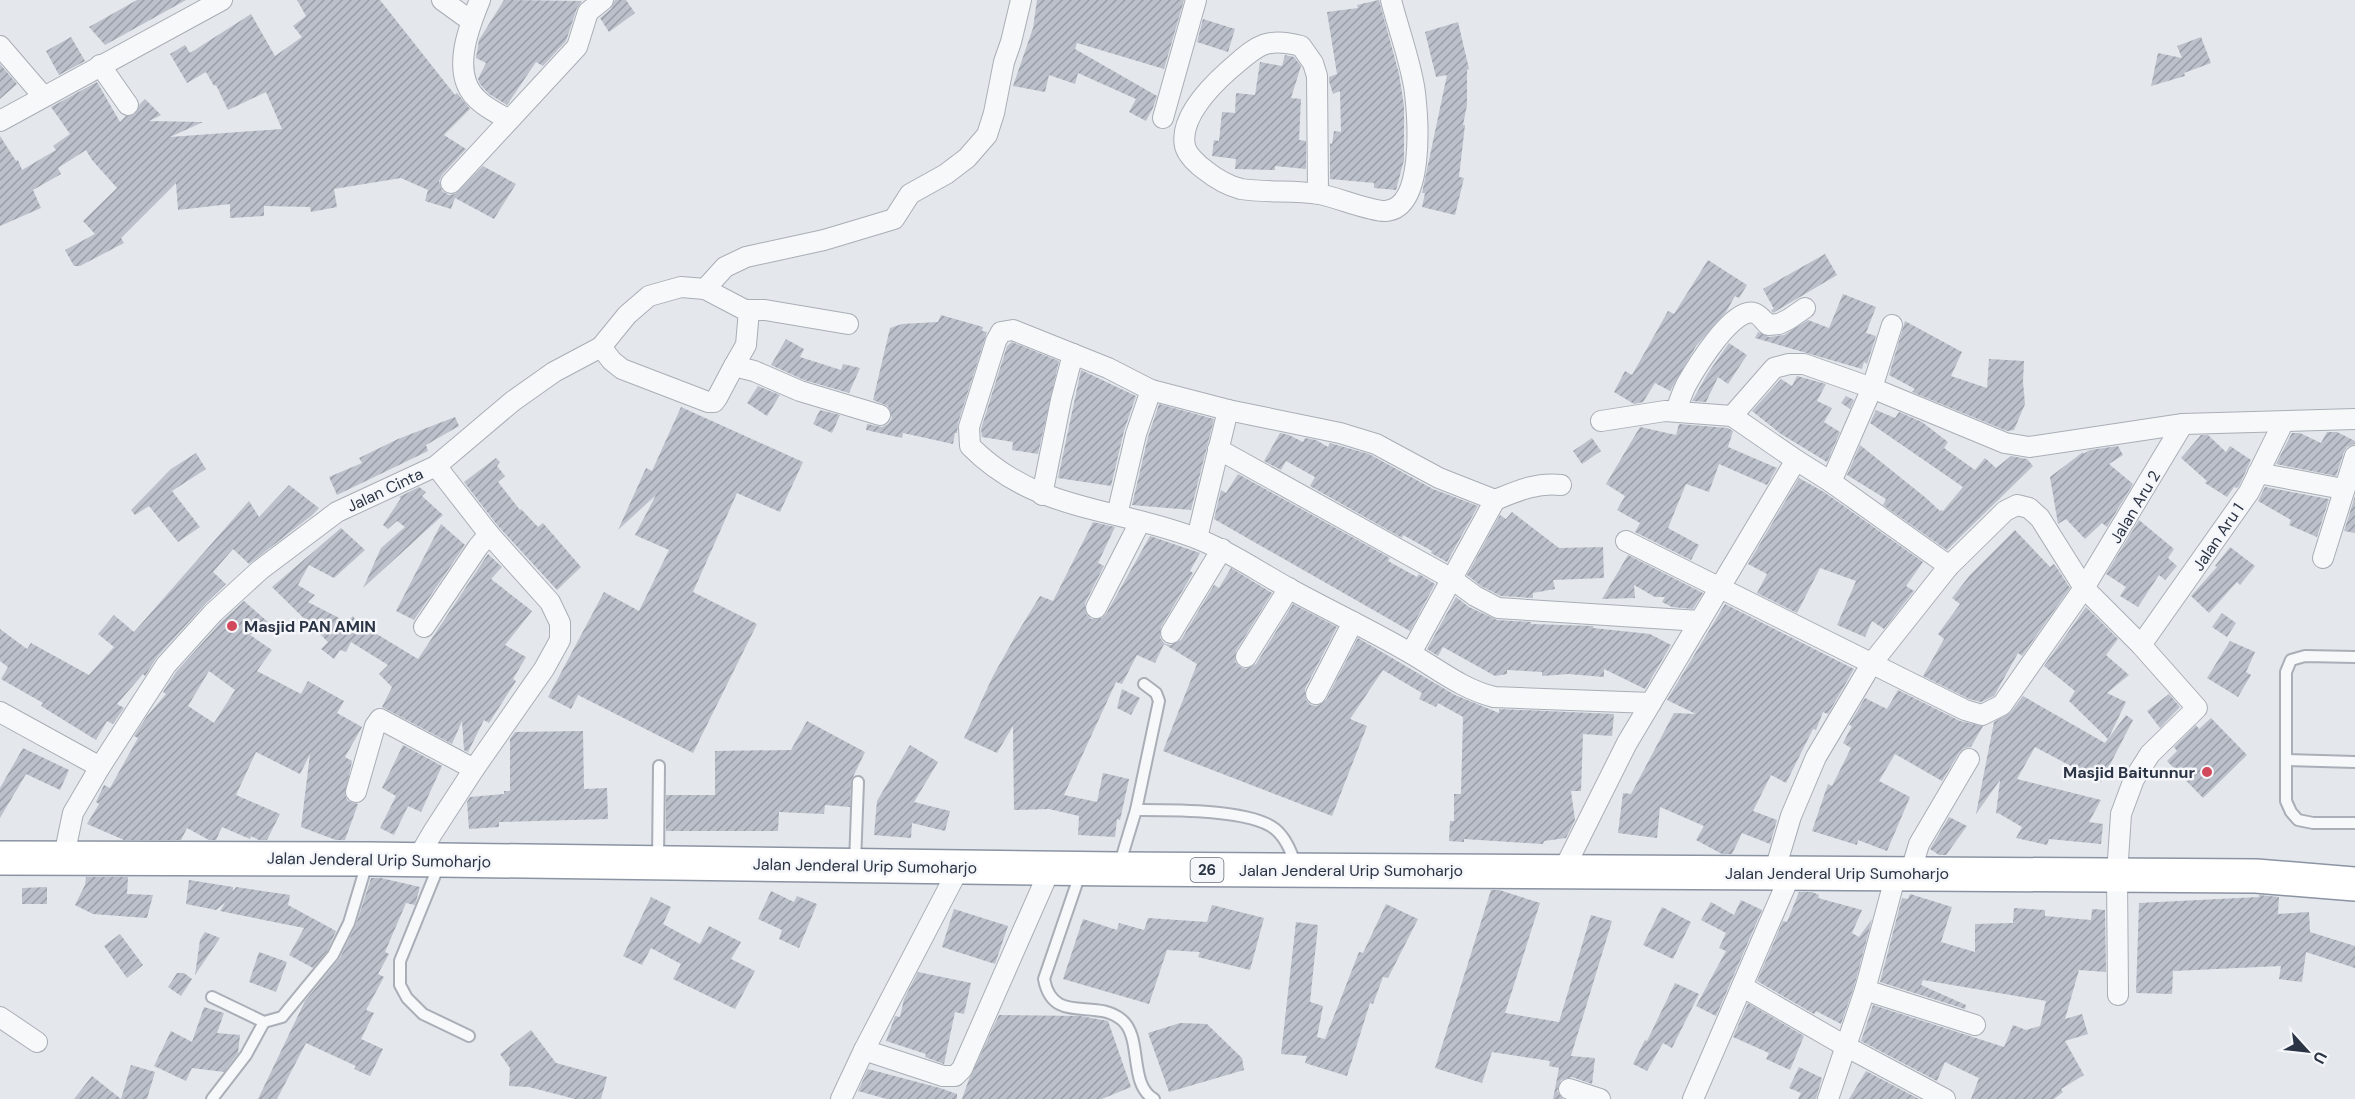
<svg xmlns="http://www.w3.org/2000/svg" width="2355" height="1099" font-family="'DM Sans',sans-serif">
	<defs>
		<pattern id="building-hatch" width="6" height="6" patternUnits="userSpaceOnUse" patternTransform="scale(1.5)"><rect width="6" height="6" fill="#bbc0ca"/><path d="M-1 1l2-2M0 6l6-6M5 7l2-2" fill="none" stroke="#989da6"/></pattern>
	</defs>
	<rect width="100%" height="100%" fill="#e4e7ec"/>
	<g fill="url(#building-hatch)" fill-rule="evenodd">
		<polygon points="137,0 186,0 105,45 89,27"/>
		<polygon points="297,0 380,0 455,95 457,93 470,109 444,135 466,149 442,175 439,181 442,191 449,195 455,194 483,166 516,184 494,219 455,198 451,209 425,201 428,190 401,178 334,189 337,207 311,212 310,207 264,206 264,216 230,218 230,204 178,210 176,183 121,238 124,243 80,266 74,266 65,250 95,234 83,221 117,188 92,160 86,150 58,168 61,174 33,190 41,208 0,226 0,136 16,161 18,160 22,170 56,150 53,146 70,134 51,107 97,82 120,122 126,116 135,114 140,104 145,99 161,115 149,121 203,122 170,137 282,129 266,92 228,110 216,85 214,86 206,72 187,83 170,54 185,45 190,53 251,14 275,56 302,37 293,26 306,16"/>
		<polygon points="504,0 582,1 577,8 566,41 543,66 536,62 507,105 489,94 480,84 478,79 486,63 476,58 479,40"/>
		<polygon points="615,0 626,0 635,13 609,32 600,18 611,9"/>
		<polygon points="1037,0 1184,0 1164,69 1077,43 1075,49 1157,96 1153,108 1146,121 1129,112 1136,99 1078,73 1075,84 1049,75 1045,92 1013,86 1033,28"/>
		<polygon points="1379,0 1399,74 1404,106 1404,160 1396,190 1374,188 1374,183 1330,179 1330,143 1332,144 1334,131 1341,132 1340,91 1333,94 1329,81 1329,77 1337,74 1327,12 1358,8 1357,5"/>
		<polygon points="1203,19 1235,29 1228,52 1197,42"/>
		<polygon points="1458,22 1469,69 1467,70 1467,105 1463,125 1465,125 1459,177 1464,178 1455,215 1422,207 1425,193 1422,193 1447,75 1436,77 1425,32"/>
		<polygon points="71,37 85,61 59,75 46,51"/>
		<polygon points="2201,37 2211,63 2184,73 2185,76 2151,86 2158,53 2182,58 2177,46"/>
		<polygon points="1285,55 1294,57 1301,66 1291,98 1301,99 1299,140 1306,141 1306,169 1275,166 1275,170 1235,169 1236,159 1212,156 1214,140 1219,141 1222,112 1235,113 1236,93 1255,95 1260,62 1282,66"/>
		<polygon points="0,64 17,84 0,99"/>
		<polygon points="1825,254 1837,275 1773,313 1771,310 1774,309 1763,289"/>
		<polygon points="1708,260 1747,285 1739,298 1735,296 1726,312 1696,346 1670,391 1655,383 1643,402 1634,404 1614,392 1625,371 1632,375 1668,311 1674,314"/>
		<polygon points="1843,294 1876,307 1866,333 1876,336 1867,364 1864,362 1862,369 1755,338 1758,332 1769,337 1784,335 1808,320 1829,328"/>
		<polygon points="941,315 983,327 982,331 987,332 958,423 957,433 955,433 953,444 903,433 902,438 866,430 867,424 882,427 888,424 892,418 888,406 873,400 890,328 902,324 938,322"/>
		<polygon points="1905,321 1962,352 1951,376 1987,388 1989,359 2024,361 2023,382 2025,404 2014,430 2007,431 1912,392 1915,389 1889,375"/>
		<polygon points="786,339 804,349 800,357 841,370 843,364 860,368 849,393 804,380 771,365"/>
		<polygon points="1012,342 1059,361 1038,454 1012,450 1013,442 982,437 981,429 1007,346"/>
		<polygon points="1729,343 1747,355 1728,384 1718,377 1706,402 1692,401 1708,373"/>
		<polygon points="1081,370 1136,396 1124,431 1111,486 1058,478"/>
		<polygon points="1797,376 1826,384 1817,401 1832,408 1824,422 1840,432 1827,462 1781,434 1752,411 1781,379 1792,386"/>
		<polygon points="758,386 780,395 767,416 747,403"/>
		<polygon points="1846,396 1854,400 1850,409 1841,403"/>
		<polygon points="1159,404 1214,419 1191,510 1132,505 1148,437"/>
		<polygon points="681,407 803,462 780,512 737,493 693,592 757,624 693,753 578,695 571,709 548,697 604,592 639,611 669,550 635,535 656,495 618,530 646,468 652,471"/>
		<polygon points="820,410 840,415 832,433 813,424"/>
		<polygon points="1876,410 1895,418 1899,412 1922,422 1948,442 1944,448 1975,470 1985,458 1996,468 2011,456 2027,459 2033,466 1947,550 1883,505 1886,499 1847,475 1860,445 1926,498 1940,511 1941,510 1943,511 1963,487 1870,423"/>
		<polygon points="455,417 459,426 426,445 428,451 337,495 329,477 362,463 359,458 398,439"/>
		<polygon points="1679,424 1728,428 1733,431 1728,447 1777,468 1767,485 1719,464 1709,492 1686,484 1668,528 1699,545 1691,560 1635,532 1640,523 1617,510 1625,496 1606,484 1640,427 1676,435"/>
		<polygon points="2327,432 2337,432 2355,441 2355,444 2347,447 2344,452 2336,476 2276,464 2292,433 2300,433 2321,443"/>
		<polygon points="1280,433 1289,435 1303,442 1305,438 1316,440 1328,447 1330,443 1369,454 1433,489 1478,506 1447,562 1431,553 1432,551 1403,535 1402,538 1310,486 1315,477 1286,461 1281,470 1264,461"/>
		<polygon points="2201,435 2208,435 2226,452 2230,446 2251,460 2239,486 2237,488 2234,487 2227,497 2205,483 2207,481 2181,458"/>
		<polygon points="1592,438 1601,451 1582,464 1573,451"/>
		<polygon points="2118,446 2123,455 2109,464 2133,484 2107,527 2102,523 2085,539 2066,519 2058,524 2050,477 2083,452 2083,454 2090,450"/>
		<polygon points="196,453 206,469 172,491 200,527 178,542 149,506 135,515 131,510 171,469"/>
		<polygon points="496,458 500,462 497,466 505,476 498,482 520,510 521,509 538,527 543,523 581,567 557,590 498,526 464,482"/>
		<polygon points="1238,474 1390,558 1388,561 1417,577 1419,574 1435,584 1410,631 1214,519 1221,490 1226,493"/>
		<polygon points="1799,478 1824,492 1923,562 1906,586 1914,591 1884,629 1872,621 1865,637 1837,625 1856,581 1820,568 1797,613 1757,593 1767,574 1748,564"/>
		<polygon points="289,485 319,508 311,516 249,564 233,549 213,572 226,584 204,605 157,657 145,676 143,674 117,704 124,708 113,724 107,721 96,740 41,706 43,703 1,679 8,667 0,661 0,629 27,649 31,643 89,675 114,647 98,634 114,615 134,632 249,501 259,517"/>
		<polygon points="419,487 426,492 422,496 443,515 363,588 381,548 405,527 397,521 388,529 383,525 401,498 399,497"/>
		<polygon points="2265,487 2329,499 2317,537 2289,525 2291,520 2258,501"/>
		<polygon points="2355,496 2355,533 2344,531"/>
		<polygon points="1512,512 1559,548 1603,547 1604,578 1553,580 1555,589 1533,593 1533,598 1501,596 1481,586 1467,575 1500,515 1506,519"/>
		<polygon points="2139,520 2174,549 2168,558 2177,566 2165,580 2159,575 2138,607 2120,596 2126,587 2106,574"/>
		<polygon points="1093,522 1115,527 1098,563 1104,566 1085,603 1086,614 1091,619 1102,618 1106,614 1150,536 1200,553 1190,571 1193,573 1161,627 1160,638 1165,644 1171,645 1181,640 1214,585 1219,588 1231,568 1272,593 1236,651 1235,662 1240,667 1246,669 1256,664 1293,604 1337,627 1305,689 1306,700 1311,705 1317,706 1326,700 1358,638 1455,695 1499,713 1499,709 1614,714 1612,736 1583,734 1581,791 1571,791 1575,820 1566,838 1544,841 1543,844 1464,839 1464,842 1449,841 1450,821 1454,821 1454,794 1461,794 1463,717 1438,703 1436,707 1419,699 1422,693 1383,670 1350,719 1367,726 1332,816 1163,751 1197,664 1164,644 1155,663 1137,655 1122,684 1116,682 1064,795 1097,802 1103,773 1129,779 1120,820 1117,819 1115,837 1078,835 1079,816 1049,809 1014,810 1013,726 997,753 964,738 993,676 1016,635 1040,596 1053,601"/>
		<polygon points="441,524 465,545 414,620 396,611"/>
		<polygon points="341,528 365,550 334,578 309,565 298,585 315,595 308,602 347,622 353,616 357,622 418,659 488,554 502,567 491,579 532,611 505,645 526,657 513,679 516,681 489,723 484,720 468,752 464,750 462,721 452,744 382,707 392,687 379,674 388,665 351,642 346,652 340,650 334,659 321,649 328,642 272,587"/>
		<polygon points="2015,530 2050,567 2054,564 2057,568 2070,588 2022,656 2018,653 1994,696 1981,702 1969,699 1923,676 1944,639 1938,634 1960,604 1952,598 1970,575"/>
		<polygon points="2230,547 2255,566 2240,585 2237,582 2209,613 2191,596 2217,567 2215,566"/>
		<polygon points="1628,555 1703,593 1693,609 1672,607 1662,602 1665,597 1655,597 1634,585 1635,598 1602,599"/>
		<polygon points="1456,597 1469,607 1497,620 1531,622 1531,624 1593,626 1593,628 1650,634 1671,645 1645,689 1604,669 1604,677 1568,674 1542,676 1542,672 1507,670 1507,674 1495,676 1443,647 1438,656 1427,649"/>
		<path d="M244 601 268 622 250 635 272 650 257 671 301 694 308 681 344 701 337 713 362 727 345 757 352 761 345 795 348 801 358 804 345 840H336L301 827 310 754 300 774 256 752 236 795 280 814 267 840H259L251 836 250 839 222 827 216 840H209L187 828 181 840H124L87 824 99 804 96 802 104 785 110 788 138 738 134 736 147 716 166 694 163 692 176 672 222 621ZM209 671 235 690 214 723 188 706Z"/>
		<polygon points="1725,604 1854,669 1828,714 1823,712 1816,730 1813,729 1786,783 1771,775 1753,811 1777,820 1770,844 1742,833 1732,854 1722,854 1696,840 1704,826 1660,807 1657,838 1618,833 1623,793 1631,794 1674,713 1696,714 1667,700"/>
		<polygon points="2086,607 2118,639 2106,655 2129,675 2107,693 2126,702 2108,739 2069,701 2075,691 2044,666"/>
		<polygon points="2222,613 2236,623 2227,637 2212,627"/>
		<polygon points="2230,641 2255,652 2246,672 2251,675 2238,697 2207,678"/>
		<polygon points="1122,689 1140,698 1131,715 1117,708"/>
		<polygon points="1898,690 1960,721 1983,726 1971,747 1964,748 1959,753 1942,781 1895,754 1879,781 1910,797 1887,851 1858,840 1857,845 1812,831 1828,784 1832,786 1851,748 1843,743 1852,726 1849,725 1865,698 1887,709"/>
		<polygon points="2169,694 2180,707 2160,728 2147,711"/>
		<polygon points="2023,696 2105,743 2126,715 2133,720 2101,782 2035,747 2017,779 2101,800 2089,822 2103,824 2101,844 2049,839 2047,845 2016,838 2022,827 1998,813 1996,814 2000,780 1976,814 1994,722 2011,712"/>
		<polygon points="2211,718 2247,755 2203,798 2167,761 2177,751 2174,747 2196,725 2199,729"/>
		<polygon points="807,721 865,752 851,781 850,807 825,805 824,814 779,812 778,831 666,831 666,795 715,795 715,751 791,750"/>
		<polygon points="583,731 584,789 607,788 608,819 499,822 499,827 469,829 467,802 470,797 504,794 504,791 510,791 510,739 515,732"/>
		<polygon points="403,745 442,766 421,812 408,806 394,835 380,828 396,796 382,788"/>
		<polygon points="910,745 938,762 914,802 950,811 945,831 912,823 911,838 874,835 877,801"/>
		<polygon points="23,748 69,770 60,790 26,774 0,818 0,788"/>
		<polygon points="1949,817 1967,826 1946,855 1939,855 1930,849"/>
		<polygon points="86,877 128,877 127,894 153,895 147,918 93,914 75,905 85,885"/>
		<polygon points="371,878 381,878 420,887 415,905 406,903 385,952 389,954 378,974 384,977 366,1010 374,1013 361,1039 383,1049 370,1076 354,1069 356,1066 306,1043 277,1099 258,1099 305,1001 340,958 356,925"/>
		<polygon points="189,880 233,887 233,891 236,887 290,895 288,905 336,931 327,951 313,968 289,955 304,928 220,911 225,903 216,910 186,904"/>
		<polygon points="47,887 47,904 22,904 22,888"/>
		<polygon points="1491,890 1499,890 1540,903 1505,1013 1559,1022 1591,915 1612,921 1571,1056 1595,1058 1592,1084 1572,1077 1561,1080 1557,1091 1563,1099 1553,1099 1559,1068 1549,1066 1550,1061 1492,1052 1482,1083 1435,1068"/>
		<polygon points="771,891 794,902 797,896 817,904 799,948 779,939 782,930 758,919"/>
		<polygon points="1799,892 1812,892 1819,895 1818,898 1862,910 1852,933 1859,937 1872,919 1854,987 1841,1024 1816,1011 1814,1014 1757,981 1783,921 1787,922"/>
		<polygon points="1910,894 1952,907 1941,942 1975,952 1975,924 2013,923 2014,908 2045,910 2045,916 2091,920 2092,909 2105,910 2106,972 2079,970 2065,1019 2082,1014 2088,1034 2065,1041 2084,1075 2061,1089 2063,1092 2054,1099 1971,1099 1979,1078 1945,1062 1937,1081 1861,1041 1873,1005 2004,1047 2013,1025 2026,1030 2040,1026 2046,1001 1923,980 1921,985 1966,1005 1965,1009 1880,982 1902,898 1908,899"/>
		<polygon points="2259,895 2279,897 2278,914 2309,912 2310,932 2355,946 2355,968 2306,952 2302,982 2279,979 2281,966 2173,971 2172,994 2136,993 2139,903 2259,897"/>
		<polygon points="651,897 671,907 663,924 700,944 709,926 741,942 731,959 755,971 735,1009 673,979 681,964 651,948 642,965 623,956"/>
		<polygon points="1741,900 1762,910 1716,1016 1696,1006 1726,951 1719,948 1726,933 1701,920 1711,902 1734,915"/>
		<polygon points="1386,904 1418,919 1388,978 1383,977 1373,1004 1370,1003 1347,1076 1305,1063 1307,1056 1281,1054 1296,922 1318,925 1310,1002 1323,1006 1317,1037 1325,1039 1359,952 1363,953"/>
		<polygon points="1212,905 1264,918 1250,970 1198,957 1200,952 1167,950 1149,1004 1063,979 1083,919 1117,930 1119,923 1144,930 1148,918 1207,922"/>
		<polygon points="1662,907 1691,922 1673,959 1643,945"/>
		<polygon points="954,909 1008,926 995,964 942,947"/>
		<polygon points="205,932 220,938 195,975 200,940"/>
		<polygon points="120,934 143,965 127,978 104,946"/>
		<polygon points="259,952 287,962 276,992 249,982"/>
		<polygon points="918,972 971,983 964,1014 955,1012 944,1064 925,1057 926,1054 886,1041 894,1019 895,1016 900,1017 904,999"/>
		<polygon points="177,973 184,973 192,979 181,996 168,987"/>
		<polygon points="1675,983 1699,994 1672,1048 1663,1043 1647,1071 1633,1064 1645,1040 1647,1041"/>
		<polygon points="1748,1003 1804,1036 1790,1070 1766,1059 1769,1053 1733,1037"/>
		<polygon points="204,1007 224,1013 217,1033 240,1035 238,1053 224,1072 192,1068 186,1081 154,1066 171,1031 192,1042"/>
		<polygon points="999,1015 1080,1016 1108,1021 1131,1087 1102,1099 962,1099 969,1079"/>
		<polygon points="1180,1023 1207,1024 1242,1058 1244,1070 1169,1092 1148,1033"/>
		<polygon points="531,1030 556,1063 607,1077 601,1099 575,1099 529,1087 509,1086 510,1068 500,1054"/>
		<polygon points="131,1065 155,1072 147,1099 121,1099"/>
		<polygon points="1799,1067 1822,1078 1816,1099 1798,1099 1801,1093 1789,1088"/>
		<polygon points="868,1069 940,1088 957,1094 957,1099 887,1099 858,1091"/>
		<polygon points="1866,1071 1919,1099 1849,1099"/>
		<polygon points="92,1076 121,1099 74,1099"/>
	</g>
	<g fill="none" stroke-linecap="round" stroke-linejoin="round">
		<g stroke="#a9aeb7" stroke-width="14">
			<g id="service">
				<polyline points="2355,657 2305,656 2291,660 2286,672 2286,801 2291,812 2298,820 2313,823 2355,823"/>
				<polyline points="2287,760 2355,762"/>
				<polyline points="1136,810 1159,701 1156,693 1144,684"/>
				<polyline points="658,860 659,766"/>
				<polyline points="855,863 858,782"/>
				<polyline points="439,865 400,961 400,985 407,998 423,1014 469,1036"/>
				<path d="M1119 866 1136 810C1168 810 1250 809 1275 829 1286 838 1291 852 1296 865"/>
				<path d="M1080 874 1044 979C1053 1026 1095 997 1122 1020 1143 1038 1128 1084 1154 1099"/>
				<polyline points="212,997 264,1022 282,1017 333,955 349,923 367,863"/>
				<polyline points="212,1099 246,1055 264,1022"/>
			</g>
		</g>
		<g stroke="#a9aeb7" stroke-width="22">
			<g id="minor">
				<polyline points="442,0 471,21"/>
				<path d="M480 0C468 29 450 75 478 100 486 108 499 114 509 120"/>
				<polyline points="0,46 43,96"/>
				<polyline points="100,65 128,105"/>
				<polyline points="1163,118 1196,0"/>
				<polyline points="0,121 222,0"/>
				<polyline points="451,183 577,47 588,12 603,0"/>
				<path d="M1318 194 1317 76 1313 63 1301 46C1264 36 1256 47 1229 70 1211 86 1179 118 1185 146 1187 155 1198 165 1205 170 1215 178 1229 186 1241 189 1267 193 1293 190 1319 194 1336 197 1369 211 1385 211 1425 209 1418 119 1415 93 1412 66 1398 28 1391 0"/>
				<polyline points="705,289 725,267 746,257 824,240 894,219 910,194 946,174 967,158 987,135 994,113 1004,62 1011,42 1021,0"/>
				<polyline points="601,347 612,361 622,369 708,402 714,402 717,398 734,366 754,371 800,391 880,415"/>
				<polyline points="734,366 746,345 749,310"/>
				<path d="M1676 411C1679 402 1682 393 1686 385 1695 369 1733 306 1754 313 1759 314 1764 321 1768 325L1779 324 1789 319 1805 308"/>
				<polyline points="1732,416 1774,368 1789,364 1804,364 1872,388 2005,443 2029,447 2183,424 2355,419"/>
				<polyline points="1601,421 1665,411 1732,416 1796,460"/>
				<polyline points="1218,449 1452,579 1475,596 1498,608 1700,621"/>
				<polyline points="436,466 513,401 554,372 601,347 627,315 649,296 681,287 705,289 745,310 765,310 848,324"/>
				<polyline points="2258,473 2343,489"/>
				<polyline points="1831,482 1949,566"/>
				<path d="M1561 485C1537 482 1517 491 1495 500L1439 478 1376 444 1340 433 1228 410 1151 390 1108 368 1013 330 1001 332 996 341 969 427 970 446C1036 513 1118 507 1198 539 1231 552 1259 572 1290 589 1330 611 1371 630 1410 653 1438 669 1462 689 1494 697L1651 703"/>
				<polyline points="1042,495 1061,400 1073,354"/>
				<polyline points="1117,515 1136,434 1151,390"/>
				<polyline points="1197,538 1228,410"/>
				<polyline points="1626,541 1965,710 1982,715 2002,705 2084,588 2183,424"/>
				<polyline points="2323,558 2355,456"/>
				<polyline points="1096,608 1140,522"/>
				<polyline points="424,627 478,547 489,534"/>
				<polyline points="1171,633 1222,549"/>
				<polyline points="2141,645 2249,492 2283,423"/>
				<polyline points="1411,653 1495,500"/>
				<polyline points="1246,657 1289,588"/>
				<polyline points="1316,694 1353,622"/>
				<polyline points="0,712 100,767"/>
				<polyline points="356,792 375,726 380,719 474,769"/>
				<polyline points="64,856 73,813 100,767 166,665 213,613 260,570 337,512 436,466 489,534 550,602 560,623 560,640 544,669 474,769 433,832 416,861"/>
				<polyline points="1563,871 1627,743 1796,460 1831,482 1872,388 1892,325"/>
				<polyline points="1774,873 1791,816 1816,757 1872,663 1949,566 2005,511 2017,505 2029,508 2040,518 2084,588 2141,645 2197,708 2150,754 2134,779 2121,814 2117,875 2118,995"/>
				<polyline points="1910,874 1919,844 1969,759"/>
				<polyline points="1743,987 1847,1047 1945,1099"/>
				<polyline points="1865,990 1975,1025"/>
				<polyline points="0,1017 37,1042"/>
				<polyline points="864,1050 943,1076 955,1076 962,1069 1051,867"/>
				<polyline points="1569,1089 1600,1099"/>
				<polyline points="841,1099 864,1050 959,868"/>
				<polyline points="1693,1099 1791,873"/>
				<polyline points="1828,1099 1865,990 1896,874"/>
			</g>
		</g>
		<g stroke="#8b94a3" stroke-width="36">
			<polyline id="trunk" points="0,858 369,859 1118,869 2256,876 2355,884"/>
		</g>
		<use href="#service" stroke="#f7f8fa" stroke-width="10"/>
		<use href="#minor" stroke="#f7f8fa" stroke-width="20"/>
		<use href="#trunk" stroke="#fff" stroke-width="33"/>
	</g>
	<g fill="#d1495b" stroke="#f4f6f9" stroke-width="2">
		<circle cx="232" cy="626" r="6"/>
		<circle cx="2207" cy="772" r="6"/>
	</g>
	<g text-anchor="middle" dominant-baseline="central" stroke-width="5" stroke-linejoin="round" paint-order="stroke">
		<rect fill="#f4f6f9" stroke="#676e7b" stroke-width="1.5" x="1190.5" y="858" width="33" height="24" rx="4.5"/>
		<g font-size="15" font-weight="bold" fill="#2b3445">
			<text x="1207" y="870">26</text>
		</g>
		<g font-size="16" fill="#2b3445" stroke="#f4f6f9">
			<text transform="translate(385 490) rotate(-25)">Jalan Cinta</text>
			<text transform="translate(2135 507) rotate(-59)">Jalan Aru 2</text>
			<text transform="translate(2218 537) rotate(-56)">Jalan Aru 1</text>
			<text transform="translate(379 860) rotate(1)">Jalan Jenderal Urip Sumoharjo</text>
			<text transform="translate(865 866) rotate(1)">Jalan Jenderal Urip Sumoharjo</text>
			<text x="1351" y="870">Jalan Jenderal Urip Sumoharjo</text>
			<text x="1837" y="873">Jalan Jenderal Urip Sumoharjo</text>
		</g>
		<g font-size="16" font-weight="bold" fill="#2b3445" stroke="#f4f6f9" text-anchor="start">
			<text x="244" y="626">Masjid PAN AMIN</text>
			<text x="2195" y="772" text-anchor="end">Masjid Baitunnur</text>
		</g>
	</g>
	<g transform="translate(2307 1051) rotate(117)" stroke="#f4f6f9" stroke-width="4.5" paint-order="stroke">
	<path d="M0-4.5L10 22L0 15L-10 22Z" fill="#2b3445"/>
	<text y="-9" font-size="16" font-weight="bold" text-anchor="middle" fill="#2b3445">U</text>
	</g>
</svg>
